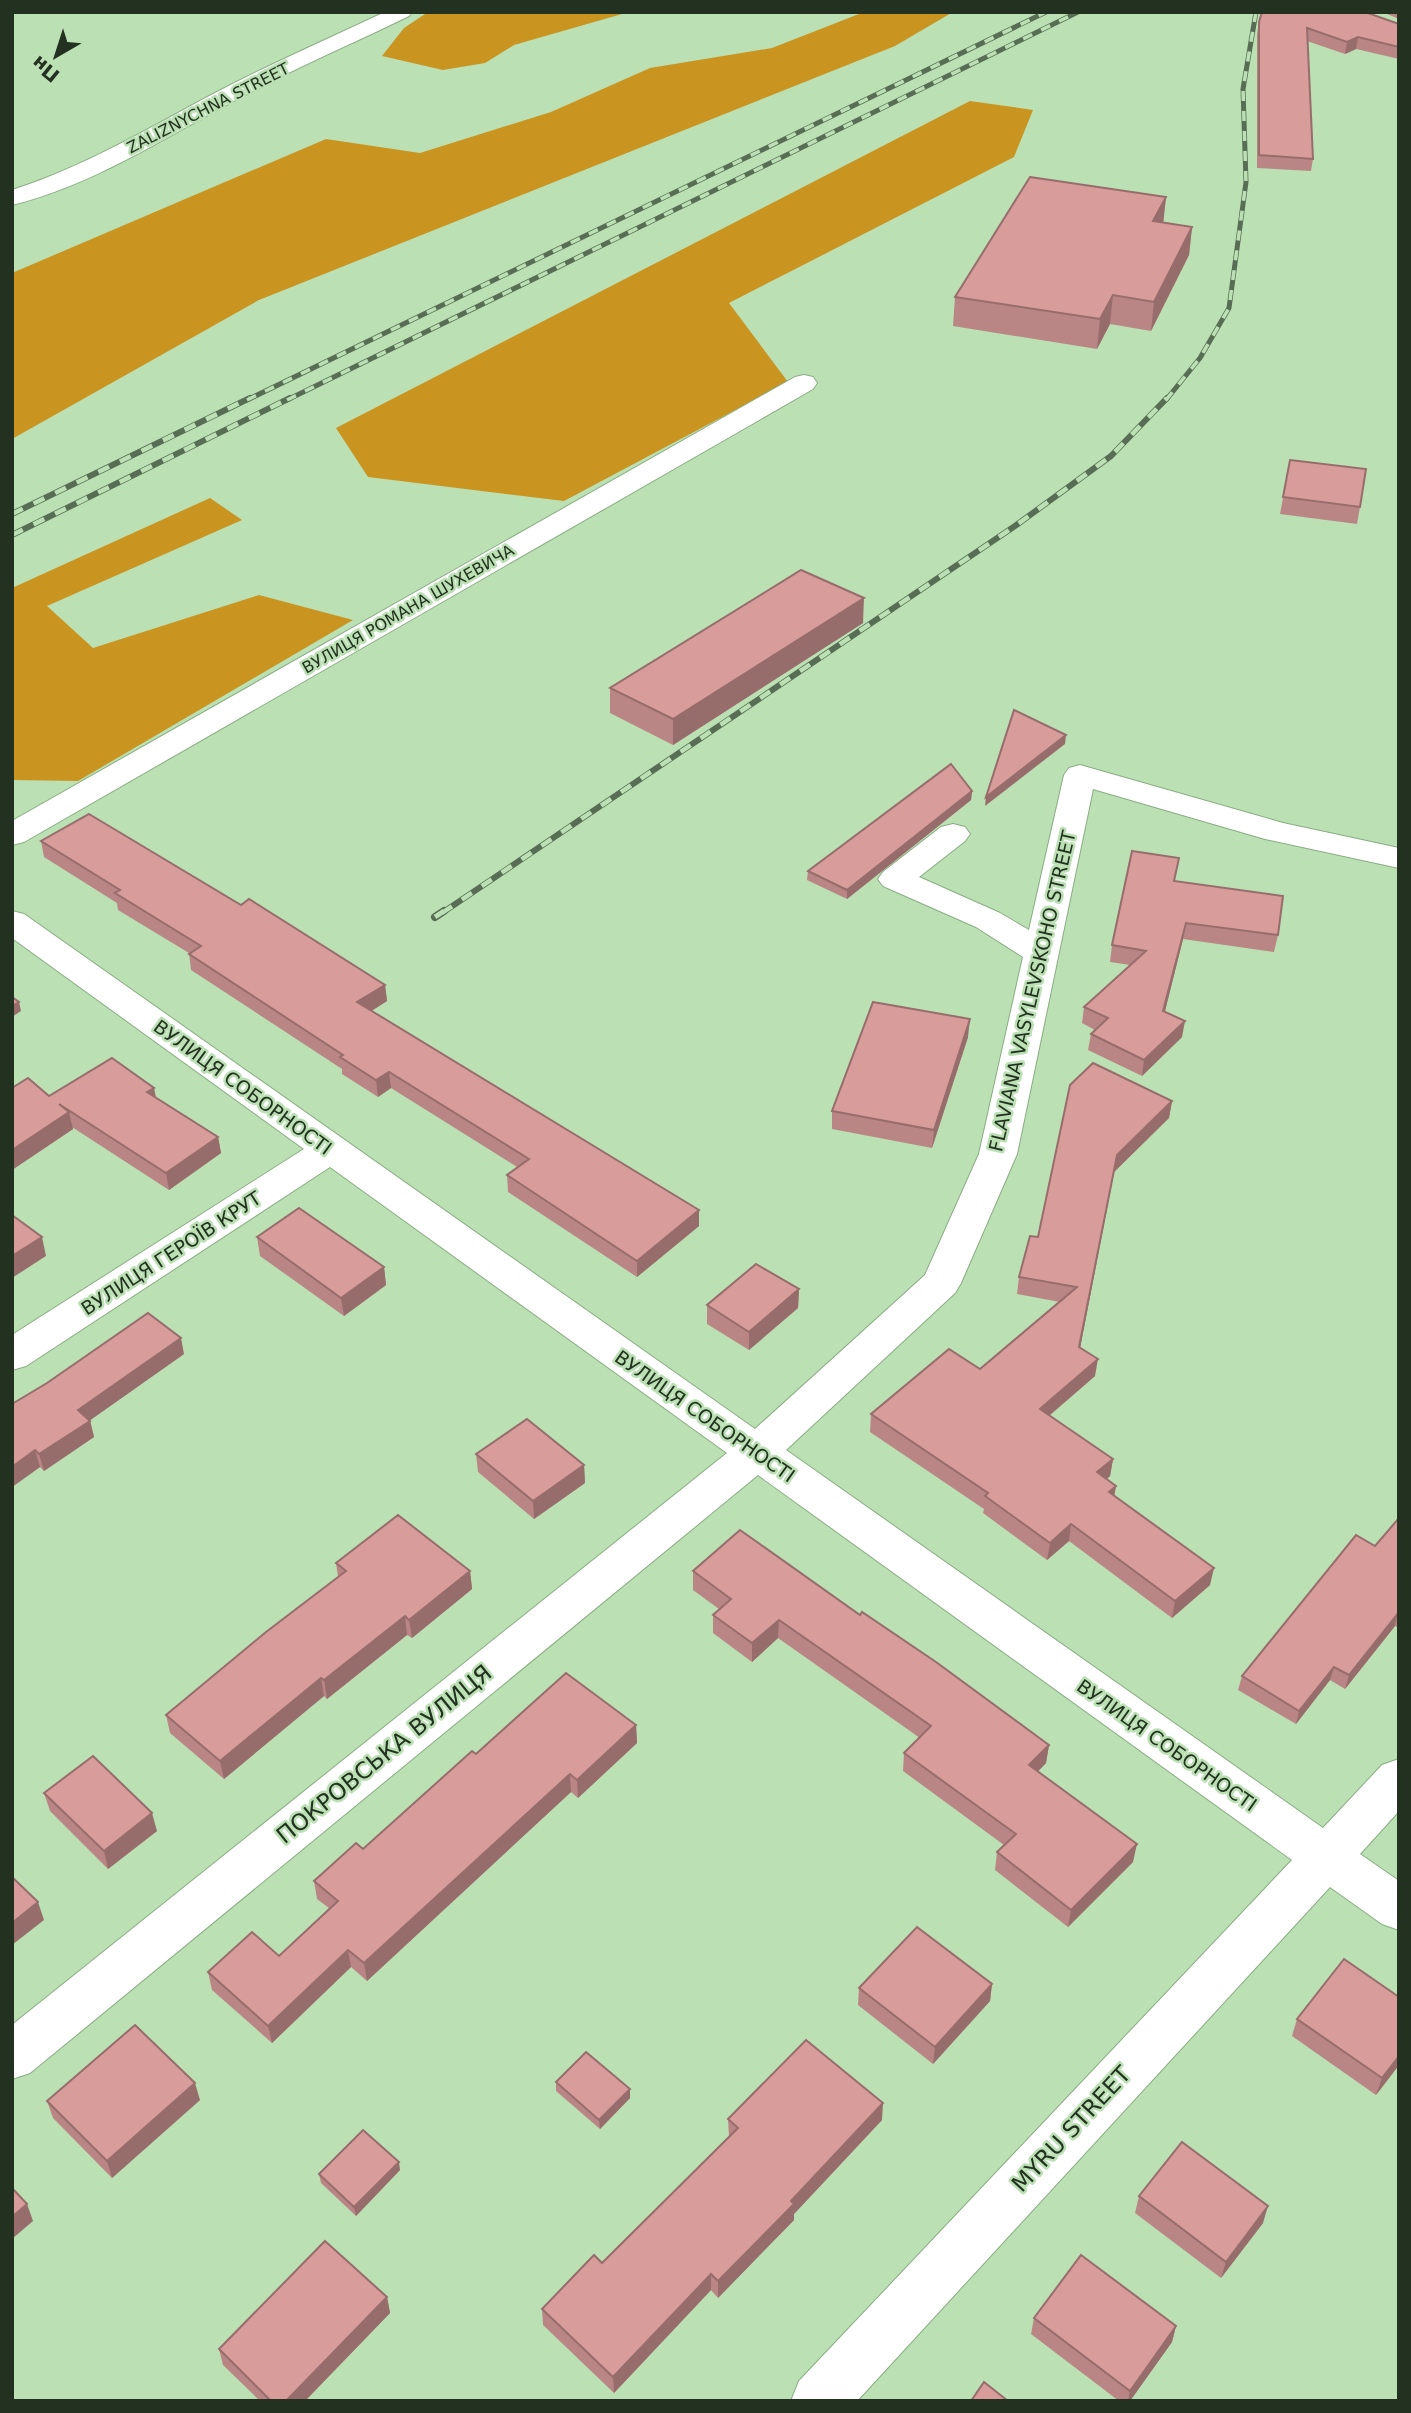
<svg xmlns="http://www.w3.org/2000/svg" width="1411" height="2413" font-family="'DejaVu Sans',sans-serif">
	<rect width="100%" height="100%" fill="#bbe0b4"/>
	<g fill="#ca9421">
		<polygon points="428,12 629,12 514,45 485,63 443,70 382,56 404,28"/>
		<polygon points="864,12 953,12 895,46 259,300 12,439 12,273 326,139 420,153 551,112 650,68 772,48"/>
		<polygon points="970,101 1033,110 1014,157 729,303 788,382 564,501 368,477 336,428"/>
		<polygon points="210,498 242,520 47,606 93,648 259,595 353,620 78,781 12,780 12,588"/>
	</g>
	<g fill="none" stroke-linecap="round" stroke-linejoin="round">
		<g stroke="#89ad82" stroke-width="2">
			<g id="minor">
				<path d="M385 12H412L409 16C350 45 288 71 230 103 161 140 90 186 12 205V190C84 167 149 128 215 93 270 64 328 39 385 12Z"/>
				<polygon points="804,375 813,377 817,383 813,389 24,842 12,845 12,821 795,377"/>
				<polygon points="1080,765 1283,823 1399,848 1399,868 1265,839 1093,789 1017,1154 961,1283 955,1293 786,1450 1323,1828 1382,1765 1399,1759 1399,1811 1360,1854 1399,1881 1399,1930 1382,1924 1330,1887 857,2401 791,2401 799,2381 1292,1860 758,1475 30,2073 12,2079 12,2025 727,1453 330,1167 26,1366 12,1370 12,1335 304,1149 12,938 12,911 24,914 755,1429 925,1275 979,1154 1023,957 976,927 883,886 878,879 883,872 941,827 953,824 965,827 970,834 965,841 919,877 1000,913 1029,930 1064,775 1069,768"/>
			</g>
		</g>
		<use href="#minor" fill="#fff" fill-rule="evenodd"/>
		<g stroke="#586e54" stroke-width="5">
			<g id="rail-far2">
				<polyline points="247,400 1046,12"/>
				<polyline points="287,400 1078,12"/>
				<polyline points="1166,400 1200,358 1229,308 1246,182 1243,89 1256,12"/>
			</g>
		</g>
		<g stroke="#586e54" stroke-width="6">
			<g id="rail-far1">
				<polyline points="12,514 250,398"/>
				<polyline points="12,535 290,398"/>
				<polyline points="442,913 1015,526 1111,456 1167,398"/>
			</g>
		</g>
		<g stroke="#586e54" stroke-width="8">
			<polyline id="rail" points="435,917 444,911"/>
		</g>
		<use href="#rail-far2" stroke="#bbe0b4" stroke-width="3.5" stroke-dasharray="10" stroke-linecap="butt"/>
		<use href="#rail-far1" stroke="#bbe0b4" stroke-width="4.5" stroke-dasharray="12" stroke-linecap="butt"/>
		<use href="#rail" stroke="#bbe0b4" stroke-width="5" stroke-dasharray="16" stroke-linecap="butt"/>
	</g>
	<g fill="#ba8685">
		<polygon points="1382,12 1399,12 1399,19"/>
		<polygon points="1259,22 1399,24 1399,59 1356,49 1345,54 1307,41 1313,159 1311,171 1257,168 1257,34"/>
		<polygon points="1166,197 1163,222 1192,227 1189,255 1151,331 1110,324 1097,349 953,326 955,297"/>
		<polygon points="1290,460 1360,507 1357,524 1280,514"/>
		<polygon points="863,623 673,745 610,713 610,688"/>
		<polygon points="972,791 971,800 847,899 807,880 808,871"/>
		<polygon points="41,841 241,905 385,985 387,1001 371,1011 699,1210 699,1226 637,1277 508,1192 507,1175 517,1167 391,1088 378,1097 342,1074 342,1069 191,970 189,953 118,910 117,903 44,857"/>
		<polygon points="1175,881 1278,935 1274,952 1183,939 1165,1011 1182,1037 1142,1076 1088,1050 1091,1034 1095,1030 1082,1023 1084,1007 1130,965 1110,962 1112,945"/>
		<polygon points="968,1037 932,1148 832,1129 832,1111"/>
		<polygon points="12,1088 49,1096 154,1088 156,1098 218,1137 221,1153 169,1190 72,1127 73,1129 12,1170"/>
		<polygon points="1172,1101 1169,1118 1114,1172 1080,1348 1095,1376 1049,1416 1113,1459 1110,1476 1107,1479 1116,1486 1114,1496 1210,1585 1172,1618 1069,1541 1047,1560 983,1513 984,1509 870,1432 871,1414 980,1369 1060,1302 1017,1294 1019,1277 1038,1237"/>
		<polygon points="257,1237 384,1267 386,1285 344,1316 260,1256"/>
		<polygon points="799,1289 798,1308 749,1350 707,1324 707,1305"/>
		<polygon points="184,1354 90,1420 94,1437 44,1471 40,1467 12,1487 12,1404"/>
		<polygon points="476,1454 584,1465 585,1483 534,1519 478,1472"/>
		<polygon points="1399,1518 1399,1628 1395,1626 1345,1689 1330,1680 1296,1724 1238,1690 1242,1676 1375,1546"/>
		<polygon points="336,1563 470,1571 472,1589 412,1638 407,1635 327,1699 324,1696 224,1779 170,1733 166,1715 338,1577"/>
		<polygon points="693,1571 860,1615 1049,1745 1046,1763 1038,1771 1133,1862 1068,1927 995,1870 997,1852 1004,1845 903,1771 904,1753 920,1738 778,1638 752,1662 713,1633 713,1615 719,1609 693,1590"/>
		<polygon points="636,1725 637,1743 578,1798 571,1792 367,1981 351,1967 272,2043 212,1990 208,1972 279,1956 329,1908 317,1899 314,1881 363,1849 476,1754"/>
		<polygon points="44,1793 157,1831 108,1869 50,1811"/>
		<polygon points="992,1984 990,2001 933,2064 858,2005 859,1988"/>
		<polygon points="1399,1997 1399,2065 1376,2095 1292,2036 1297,2019"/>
		<polygon points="556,2082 630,2089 630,2098 600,2129 556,2091"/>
		<polygon points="200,2100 112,2178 53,2118 47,2101"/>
		<polygon points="728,2119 882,2120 794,2214 794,2220 718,2298 711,2290 614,2393 543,2325 542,2309 602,2263 729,2137"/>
		<polygon points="400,2170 356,2216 321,2183 319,2174"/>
		<polygon points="1139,2196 1263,2223 1221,2278 1135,2213"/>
		<polygon points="387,2297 390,2313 305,2401 260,2401 223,2365 219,2349"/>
		<polygon points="1034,2318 1176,2326 1172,2342 1130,2401 1119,2401 1031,2334"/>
	</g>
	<g fill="#976d6c">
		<polygon points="1358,37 1356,49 1345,54 1347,42"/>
		<polygon points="1166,197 1163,225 1153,221"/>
		<polygon points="1192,227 1189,255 1151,331 1154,302"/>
		<polygon points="1113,295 1110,324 1097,349 1100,319"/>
		<polygon points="864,598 863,623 673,745 673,719"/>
		<polygon points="1066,735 1065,744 985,806 986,797"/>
		<polygon points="972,791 971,800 847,899 847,890"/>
		<polygon points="1186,923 1183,939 1161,1027 1163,1011"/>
		<polygon points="385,985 387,1001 359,1019 357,1002"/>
		<polygon points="19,1002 21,1011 12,1017 12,1006"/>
		<polygon points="970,1019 968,1037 932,1148 934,1130"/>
		<polygon points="1185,1021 1182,1037 1142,1076 1144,1060"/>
		<polygon points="389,1072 391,1088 378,1097 376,1080"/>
		<polygon points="154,1088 157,1105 147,1092"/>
		<polygon points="1172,1101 1169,1118 1114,1172 1077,1364 1079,1347 1117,1155"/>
		<polygon points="69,1112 73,1129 12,1170 12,1150"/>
		<polygon points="218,1137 221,1153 169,1190 166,1173"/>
		<polygon points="699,1210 699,1226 637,1277 637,1261"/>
		<polygon points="42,1237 46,1256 12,1278 12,1256"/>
		<polygon points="384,1267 386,1285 344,1316 341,1298"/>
		<polygon points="799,1289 798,1308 749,1350 749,1332"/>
		<polygon points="181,1338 184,1354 82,1426 78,1410"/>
		<polygon points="1098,1359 1095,1376 1037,1426 1040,1409"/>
		<polygon points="90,1421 94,1437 44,1471 39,1454"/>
		<polygon points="35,1450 40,1467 12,1487 12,1467"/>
		<polygon points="1113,1459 1110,1476 1095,1489 1097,1472"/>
		<polygon points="584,1465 585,1483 534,1519 533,1501"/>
		<polygon points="1116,1486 1113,1503 1109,1492"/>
		<polygon points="1071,1524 1069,1541 1047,1560 1050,1543"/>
		<polygon points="1214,1568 1210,1585 1172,1618 1175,1601"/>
		<polygon points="470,1571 472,1589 412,1638 409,1620"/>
		<polygon points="1398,1612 1395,1626 1345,1689 1349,1675"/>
		<polygon points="405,1616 407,1635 327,1699 324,1680"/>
		<polygon points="779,1620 778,1638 752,1662 752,1643"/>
		<polygon points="1334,1667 1330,1680 1296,1724 1299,1711"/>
		<polygon points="321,1678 324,1696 224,1779 220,1761"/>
		<polygon points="636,1725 637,1743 578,1798 577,1780"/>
		<polygon points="1049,1745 1046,1763 1027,1783 1029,1765"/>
		<polygon points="570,1774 571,1792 367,1981 364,1963"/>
		<polygon points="152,1813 157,1831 108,1869 104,1851"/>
		<polygon points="1137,1844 1133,1862 1068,1927 1071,1910"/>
		<polygon points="38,1902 44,1920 12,1945 12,1923"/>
		<polygon points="348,1950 351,1967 272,2043 268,2026"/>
		<polygon points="992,1984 990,2001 933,2064 935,2047"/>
		<polygon points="1399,2056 1399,2065 1376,2095 1382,2078"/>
		<polygon points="195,2083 200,2100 112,2178 107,2161"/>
		<polygon points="630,2089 630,2098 600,2129 599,2120"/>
		<polygon points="883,2103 882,2120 794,2214 794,2220 718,2298 718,2281 791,2201"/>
		<polygon points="399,2162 400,2170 356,2216 354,2207"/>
		<polygon points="27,2204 33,2221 12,2239 12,2217"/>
		<polygon points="1268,2206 1263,2223 1221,2278 1226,2262"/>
		<polygon points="711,2274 711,2290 614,2393 613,2377"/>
		<polygon points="387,2297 390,2313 305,2401 286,2401"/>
		<polygon points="1176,2326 1172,2342 1130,2401 1128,2401 1130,2391"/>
	</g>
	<g fill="#d89c9b" stroke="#976d6c" stroke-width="2">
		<polygon points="1262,12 1365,12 1399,24 1399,47 1358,37 1347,42 1307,28 1313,159 1259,155 1259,22"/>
		<polygon points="1030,177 1166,197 1153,221 1192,227 1154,302 1113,295 1100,319 955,297"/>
		<polygon points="1290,460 1366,469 1360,507 1283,497"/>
		<polygon points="801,570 864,598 673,719 610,688"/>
		<polygon points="1014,710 1066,735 986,797"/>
		<polygon points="951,764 972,791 847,890 808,871"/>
		<polygon points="89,814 241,905 249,899 385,985 357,1002 699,1210 637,1261 507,1175 529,1159 389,1072 376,1080 340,1057 343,1055 189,954 201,946 115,893 120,890 41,841"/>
		<polygon points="1132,851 1179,858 1174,881 1283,896 1278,935 1186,923 1163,1011 1185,1021 1144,1060 1091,1034 1108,1018 1084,1007 1146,951 1112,945"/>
		<polygon points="12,997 19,1002 12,1006"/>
		<polygon points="873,1002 970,1019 934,1130 832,1111"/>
		<polygon points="112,1058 154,1088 147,1092 218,1137 166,1173 59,1104 69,1112 12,1150 12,1088 28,1078 49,1096"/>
		<polygon points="1093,1063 1172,1101 1117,1155 1079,1347 1098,1359 1040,1409 1113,1459 1097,1472 1116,1486 1109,1492 1214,1568 1175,1601 1071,1524 1050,1543 985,1496 988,1493 871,1414 949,1349 980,1369 1077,1287 1019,1277 1030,1236 1038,1237 1070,1085"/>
		<polygon points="299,1208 384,1267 341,1298 257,1237"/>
		<polygon points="12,1215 42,1237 12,1256"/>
		<polygon points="756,1264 799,1289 749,1332 707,1305"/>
		<polygon points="148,1313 181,1338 78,1410 90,1421 39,1454 35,1450 12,1467 12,1404 47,1383"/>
		<polygon points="527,1419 584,1465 533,1501 476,1454"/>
		<polygon points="398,1515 470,1571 409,1620 405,1616 324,1680 321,1678 220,1761 166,1715 266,1632 346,1571 336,1563"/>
		<polygon points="1399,1518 1399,1612 1349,1675 1334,1667 1299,1711 1242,1676 1356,1535 1375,1546"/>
		<polygon points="740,1530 860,1615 862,1612 936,1662 1049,1745 1029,1765 1137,1844 1071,1910 997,1852 1016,1834 904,1753 931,1726 779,1620 752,1643 713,1615 731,1599 693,1571"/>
		<polygon points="566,1673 636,1725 577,1780 570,1774 364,1963 348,1950 268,2026 208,1972 252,1932 279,1956 338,1901 314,1881 356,1843 363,1849 472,1751 476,1754"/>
		<polygon points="93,1756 152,1813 104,1851 44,1793"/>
		<polygon points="12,1877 38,1902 12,1923"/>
		<polygon points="917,1927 992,1984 935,2047 859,1988"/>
		<polygon points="1344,1959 1399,1997 1399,2056 1382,2078 1297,2019"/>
		<polygon points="135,2025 195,2083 107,2161 47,2101"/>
		<polygon points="806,2040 883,2103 791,2201 794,2204 718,2281 711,2274 613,2377 542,2309 594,2255 602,2263 738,2128 728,2119"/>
		<polygon points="586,2052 630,2089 599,2120 556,2082"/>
		<polygon points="363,2130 399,2162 354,2207 319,2174"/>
		<polygon points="1182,2142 1268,2206 1226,2262 1139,2196"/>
		<polygon points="12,2188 27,2204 12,2217"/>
		<polygon points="325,2241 387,2297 286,2401 271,2401 219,2349"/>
		<polygon points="1081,2255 1176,2326 1130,2391 1034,2318"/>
		<polygon points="984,2382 1008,2401 971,2401"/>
	</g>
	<g text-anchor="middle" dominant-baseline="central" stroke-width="5" stroke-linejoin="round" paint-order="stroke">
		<g font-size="16" fill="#233120" stroke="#bbe0b4">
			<text transform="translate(208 108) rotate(-27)">ZALIZNYCHNA STREET</text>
			<text transform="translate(408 609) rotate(-30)">ВУЛИЦЯ РОМАНА ШУХЕВИЧА</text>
		</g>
		<g font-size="19" fill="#233120" stroke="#bbe0b4">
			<text transform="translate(1032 991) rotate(-77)">FLAVIANA VASYLEVSKOHO STREET</text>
			<text transform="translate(243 1087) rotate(36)">ВУЛИЦЯ СОБОРНОСТІ</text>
			<text transform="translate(171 1253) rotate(-33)">ВУЛИЦЯ ГЕРОЇВ КРУТ</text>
			<text transform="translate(705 1416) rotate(35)">ВУЛИЦЯ СОБОРНОСТІ</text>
			<text transform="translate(1167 1745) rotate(35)">ВУЛИЦЯ СОБОРНОСТІ</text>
		</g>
		<g font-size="23" fill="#233120" stroke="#bbe0b4">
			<text transform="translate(384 1754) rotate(-39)">ПОКРОВСЬКА ВУЛИЦЯ</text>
			<text transform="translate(1071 2129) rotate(-47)">MYRU STREET</text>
		</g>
	</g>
	<rect width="1411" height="2413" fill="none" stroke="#233120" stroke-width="28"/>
	<g transform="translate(56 56) rotate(219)" stroke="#bbe0b4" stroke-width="5" paint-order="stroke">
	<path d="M0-5L12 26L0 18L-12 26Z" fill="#233120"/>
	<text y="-10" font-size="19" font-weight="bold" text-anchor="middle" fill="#233120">Пн</text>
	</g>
</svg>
